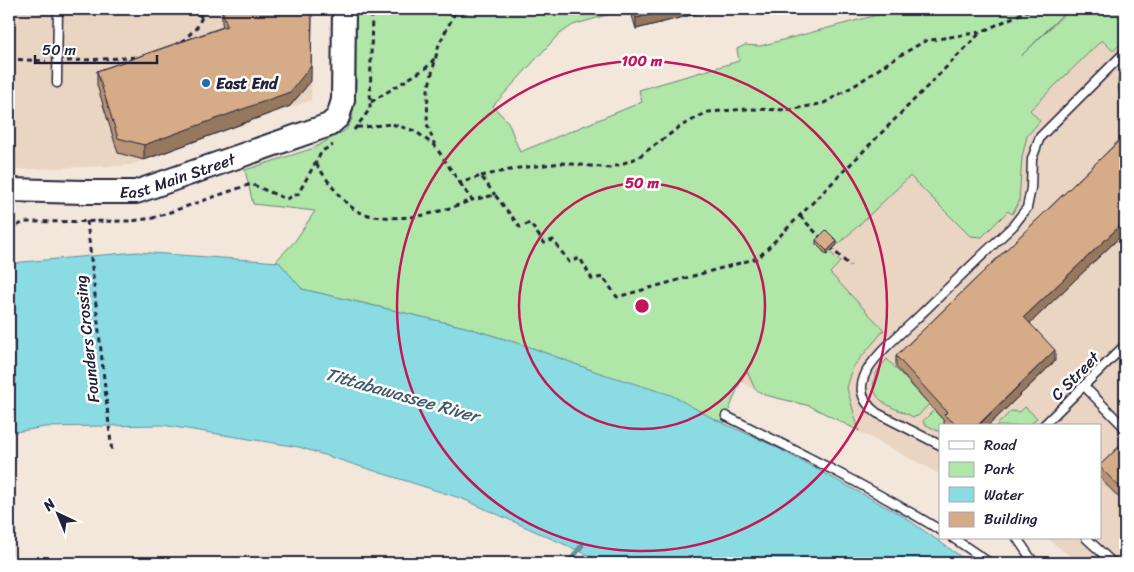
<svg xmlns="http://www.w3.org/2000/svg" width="1134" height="572" font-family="Sriracha,sans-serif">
	<rect width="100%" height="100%" fill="#f3e6db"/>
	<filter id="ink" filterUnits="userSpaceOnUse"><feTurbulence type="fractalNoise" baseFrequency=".02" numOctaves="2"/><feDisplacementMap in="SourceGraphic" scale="10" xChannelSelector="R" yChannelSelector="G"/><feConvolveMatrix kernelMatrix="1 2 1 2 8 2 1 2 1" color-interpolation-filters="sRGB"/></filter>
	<g filter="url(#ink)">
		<g fill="#ead4c2">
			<polygon points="9,9 312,9 311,100 131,165 9,170"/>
			<polygon points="1125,9 1125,563 1079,563 1047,538 1100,538 1100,426 940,426 940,474 810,406 765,395 740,382 819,252 816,244 949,127"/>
		</g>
		<g fill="#b0e6a8" stroke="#698472">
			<polygon points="356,9 616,9 617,12 573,25 558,35 493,106 508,122 520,152 642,102 639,90 739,61 737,49 745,45 760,46 900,9 1068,9 1021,56 1070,9 1125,9 1125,40 1113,51 1102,40 1030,110 1040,121 1027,136 1022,157 1019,202 1012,214 1008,211 982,237 970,236 910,176 839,244 832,240 817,244 826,255 830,252 840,262 830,273 884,330 853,367 847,388 859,431 810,406 765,395 755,389 747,371 740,382 724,423 594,371 527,346 465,327 302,289 279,263 275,262 295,241 315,211 253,204 245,170 314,148 346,130 352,119 356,88"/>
			<path d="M1125 65V104C1116 93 1115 75 1125 65Z"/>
			<path d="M887 359 929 404 918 416 913 417C904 412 888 407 881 400 866 387 876 370 887 359Z"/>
			<polygon points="1025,407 1037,418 1029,426 996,426 1011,411 1020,412"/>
			<polygon points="934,410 947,424 945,426 940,426 940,432 924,424 923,421"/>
		</g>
		<polygon fill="#8adbe2" stroke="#60919f" points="137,252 279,262 302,289 465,327 527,346 594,371 671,395 716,420 772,445 903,516 970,563 606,563 463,499 299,447 162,425 45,427 9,433 9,265 22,262"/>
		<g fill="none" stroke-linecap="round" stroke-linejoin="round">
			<polyline stroke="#60919f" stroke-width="5" points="569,563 582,545"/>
			<g stroke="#22223b" stroke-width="11">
				<g id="lane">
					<polyline points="57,83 58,9"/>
					<polyline points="1084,386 1125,428"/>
					<path d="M726 416C799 452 871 488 940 530"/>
					<polyline points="1043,426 1125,345"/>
					<path d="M940 445 877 413C865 404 858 392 864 377 870 359 900 334 914 321 947 289 980 257 1013 226L1027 208 1031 188 1032 159 1040 137 1125 52"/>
					<polyline points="953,538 990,563"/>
					<polyline points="1017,538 1034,563"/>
					<polyline points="1086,538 1113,563"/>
				</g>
			</g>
			<g stroke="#22223b" stroke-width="26">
				<g id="secondary">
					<path id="s1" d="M9 190 84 192H136L329 125 338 117 343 100 344 9"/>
				</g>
			</g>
			<g stroke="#22223b" stroke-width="3" stroke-dasharray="5 4" stroke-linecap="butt">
				<polyline points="191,9 202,17"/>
				<polyline points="182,42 197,27 206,9"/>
				<polyline points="9,59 46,61"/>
				<polyline points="67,61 138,57"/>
				<polyline points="371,102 426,68 435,58"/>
				<polyline points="357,127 364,127 392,124 415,131 435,146 460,183 481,176 495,195"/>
				<polyline points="354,130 370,109 372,9"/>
				<polyline points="435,146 427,124 428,90 439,44 457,9"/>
				<path d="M316 164C326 178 336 194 350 206 359 214 371 216 382 217 418 220 439 212 472 200"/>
				<polyline points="481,176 519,168 562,163 611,168 637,158 681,126 708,112 747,109 790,110 824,103 857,84 892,60 925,41 981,32 1031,9"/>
				<polyline points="460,183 472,200 495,195 520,227 530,223 544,243 553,240 569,262 580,258 592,279 603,277 617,297 758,258 981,32"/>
				<polyline points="800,216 822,239"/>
				<polyline points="87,221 112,453"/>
				<polyline points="9,229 25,222 132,221 153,218 251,184 286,199 298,194 322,151 333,145"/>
				<polyline points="830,247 850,266"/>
			</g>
			<use href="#lane" stroke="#fff" stroke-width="8"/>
			<use href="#secondary" stroke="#fff" stroke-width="22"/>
		</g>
		<g fill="#b89375" stroke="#22223b">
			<polygon points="222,9 311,81 290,106 144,160 118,153 97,85 97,71 223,27 222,23"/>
			<polygon points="630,9 715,9 636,29"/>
			<polygon points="1125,135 1125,232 1030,323 1055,361 988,426 944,426 944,421 896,367 896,356"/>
			<polygon points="816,240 837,245 827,255 816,244"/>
			<polygon points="1125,441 1125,504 1100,478 1100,465"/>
		</g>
		<g fill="#96785f" stroke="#22223b">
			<polygon points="312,9 311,81 290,106 144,160 144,145"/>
			<polygon points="675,9 715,9 636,29 636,18"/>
			<polygon points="1125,221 1125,232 1024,329 1024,317"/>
			<polygon points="837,241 837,245 827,255 827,251"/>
			<polygon points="1055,350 1055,361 988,426 978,426"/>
		</g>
		<g fill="#d6ab88" stroke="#22223b">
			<polygon points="222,9 312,9 311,66 290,92 144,145 118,138 97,71 227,26"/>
			<polygon points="633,9 675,9 636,18"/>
			<polygon points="1125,135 1125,221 1024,317 1055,350 978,425 964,426 956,424 944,415 947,412 896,356"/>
			<polygon points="826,230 837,241 827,251 816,240"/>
			<polygon points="1125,441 1125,493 1100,467 1100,465"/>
		</g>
	</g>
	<g fill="none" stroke="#c2185b" stroke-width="2.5">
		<circle cx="642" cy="306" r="123"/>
		<circle cx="642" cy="306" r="245"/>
	</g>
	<circle fill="#1f6fb2" stroke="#fff" stroke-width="2" cx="206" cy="83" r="5"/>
	<g text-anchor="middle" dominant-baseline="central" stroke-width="5" stroke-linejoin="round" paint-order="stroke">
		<g font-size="16" font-weight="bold" fill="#22223b" stroke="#fff" text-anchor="start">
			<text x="216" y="83">East End</text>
		</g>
		<g font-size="16" fill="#22223b" stroke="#fff">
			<text stroke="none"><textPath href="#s1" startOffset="171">East Main Street</textPath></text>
			<text transform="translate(87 339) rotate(-96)">Founders Crossing</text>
			<text transform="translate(1075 376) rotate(-45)">C Street</text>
		</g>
		<g font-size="18" font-style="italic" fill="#415a6d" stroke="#fff">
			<text transform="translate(402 395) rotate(16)">Tittabawassee River</text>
		</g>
	</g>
	<circle cx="642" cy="306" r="8" fill="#c2185b" stroke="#fff" stroke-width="2.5"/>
	<g font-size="15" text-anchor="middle" font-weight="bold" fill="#c2185b" stroke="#fff" stroke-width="5" stroke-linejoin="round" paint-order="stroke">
		<text x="642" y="66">100 m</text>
		<text x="642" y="188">50 m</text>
	</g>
	<rect width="1134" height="572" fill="none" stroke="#fff" stroke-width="30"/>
	<rect x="15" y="15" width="1104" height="542" fill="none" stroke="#22223b" stroke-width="2" filter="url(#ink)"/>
	<rect x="939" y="424" width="162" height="115" fill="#ffffff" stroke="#a7a7b1"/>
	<rect x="949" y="441" width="25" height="8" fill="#ffffff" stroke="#a7a7b1"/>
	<text x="984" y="450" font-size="15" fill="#22223b">Road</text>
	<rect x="949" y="462" width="25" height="15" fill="#b0e6a8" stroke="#a7a7b1"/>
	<text x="984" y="474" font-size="15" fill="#22223b">Park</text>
	<rect x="949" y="487" width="25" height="15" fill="#8adbe2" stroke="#a7a7b1"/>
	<text x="984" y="500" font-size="15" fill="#22223b">Water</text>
	<rect x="949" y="512" width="25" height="15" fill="#d6ab88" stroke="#a7a7b1"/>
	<text x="984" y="524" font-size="15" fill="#22223b">Building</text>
	<g transform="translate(58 514) rotate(316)" stroke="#ffffff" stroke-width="4" paint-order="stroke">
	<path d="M0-4L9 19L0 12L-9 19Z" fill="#22223b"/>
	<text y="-8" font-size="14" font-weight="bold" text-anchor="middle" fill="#22223b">N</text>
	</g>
	<path d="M35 55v8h122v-8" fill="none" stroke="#22223b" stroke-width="2.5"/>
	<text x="42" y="55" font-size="15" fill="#22223b" stroke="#ffffff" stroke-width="4" paint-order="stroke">50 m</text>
</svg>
